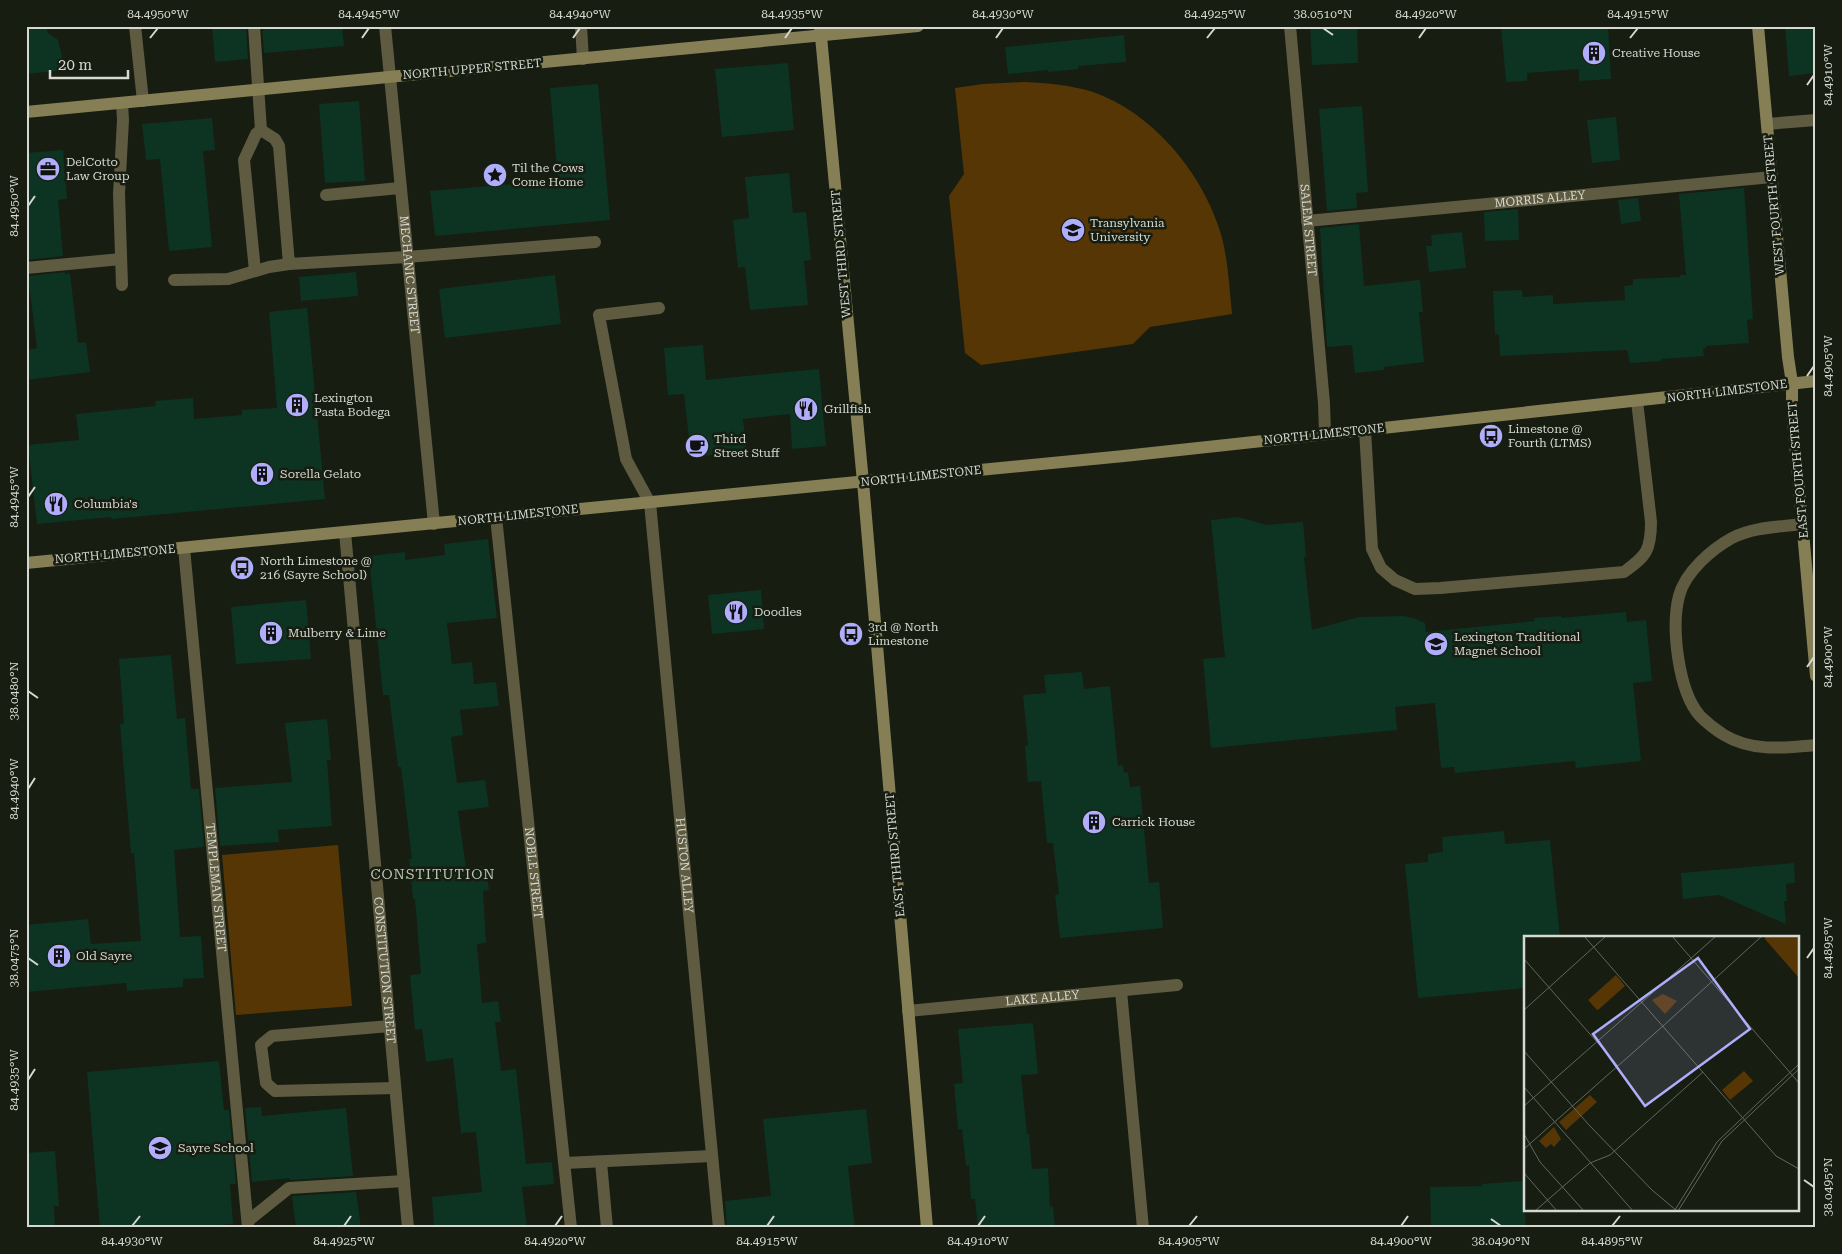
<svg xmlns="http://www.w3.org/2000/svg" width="1842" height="1254" font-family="'Roboto Serif',serif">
	<rect width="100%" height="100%" fill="#171d11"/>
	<g fill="#573605">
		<path d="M1025 82C1047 83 1071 85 1093 92 1151 112 1200 170 1219 228 1228 255 1229 285 1232 314L1150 327 1133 344 981 365 965 353 949 196 964 174 955 88 983 84Z"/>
		<polygon points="338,845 352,1006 236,1015 222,855"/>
	</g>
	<g fill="#0d3323">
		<polygon points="26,26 47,26 47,32 58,40 65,70 26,74"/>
		<polygon points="212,26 246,26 248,59 215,62"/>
		<polygon points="262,26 342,26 344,46 264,53"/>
		<polygon points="1310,26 1357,26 1358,63 1312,65"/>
		<polygon points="1501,26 1608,26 1611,79 1579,81 1579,69 1527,73 1527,81 1506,82"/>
		<polygon points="1785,26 1816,26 1816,73 1789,76"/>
		<polygon points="1124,35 1126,62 1078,66 1079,69 1048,72 1048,70 1008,74 1005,47"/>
		<polygon points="788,63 794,130 722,137 715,69"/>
		<polygon points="598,84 610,220 435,236 430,191 558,180 550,88"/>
		<polygon points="359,101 365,181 325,183 319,104"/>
		<polygon points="1362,106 1368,192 1356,193 1357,208 1327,211 1319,109"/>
		<polygon points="1616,117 1620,160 1592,163 1587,120"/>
		<polygon points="212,118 215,150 203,151 212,247 169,251 160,159 146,160 142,124"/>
		<polygon points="63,150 67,199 58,200 63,256 27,260 26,153"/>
		<polygon points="789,173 793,213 806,212 811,260 804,261 808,305 750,310 745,267 738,268 733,220 749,218 745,177"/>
		<polygon points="1744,188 1753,319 1747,320 1749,343 1706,346 1706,348 1703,349 1704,356 1661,359 1661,361 1630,363 1627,350 1500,356 1499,334 1495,335 1493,291 1522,290 1523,297 1553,295 1553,304 1625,300 1624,286 1633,285 1633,279 1680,277 1680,275 1686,275 1679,194"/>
		<polygon points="1638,198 1641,221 1621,224 1618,200"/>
		<polygon points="1518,209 1519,240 1485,241 1484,212"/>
		<polygon points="1359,224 1364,286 1420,280 1423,312 1419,312 1424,362 1384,367 1384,370 1355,373 1352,345 1327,347 1320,228"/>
		<polygon points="1462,232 1466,268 1429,272 1426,246 1432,246 1431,235"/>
		<polygon points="65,272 65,274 70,273 78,343 86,342 90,372 26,380 26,350 37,348 28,276"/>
		<polygon points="356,272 358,296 301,301 299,277"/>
		<polygon points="555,275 561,324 445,338 439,289"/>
		<polygon points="307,308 325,499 112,519 111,517 37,524 28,445 79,440 76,414 156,406 155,401 193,398 194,419 242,415 242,410 277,408 269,312"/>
		<polygon points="703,345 706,380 819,369 826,446 792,449 790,414 743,419 747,452 691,457 684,394 668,395 664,348"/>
		<polygon points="1239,517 1266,525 1303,522 1306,557 1304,557 1312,630 1359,617 1404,616 1416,619 1425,623 1426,632 1535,621 1534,618 1561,616 1561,618 1626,612 1627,622 1646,620 1652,681 1633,683 1641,761 1576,768 1575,761 1455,773 1454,767 1441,768 1435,703 1395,707 1397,730 1211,748 1203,659 1225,657 1211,520"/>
		<polygon points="488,539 497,618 447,623 452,664 472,662 474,684 496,682 499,706 460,710 463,735 451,737 457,783 485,780 489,807 458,811 466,868 486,866 489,890 483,891 486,943 477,944 482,1003 498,1001 501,1022 495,1022 501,1071 516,1069 526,1164 552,1162 554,1184 522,1187 527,1228 434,1228 432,1197 482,1192 476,1132 461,1133 453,1058 426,1062 422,1029 415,1030 410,975 421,974 415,899 413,899 409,859 412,859 401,767 398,767 389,695 383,695 369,556 405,552 405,560 445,555 444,544"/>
		<polygon points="761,590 764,629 712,634 708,595"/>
		<polygon points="306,600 311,659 236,664 231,607"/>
		<polygon points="171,655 177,719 185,718 191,789 199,789 204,847 174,850 180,937 201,936 204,978 183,979 183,987 127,991 126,983 26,992 26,925 88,919 91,944 141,941 134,853 131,853 120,724 124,724 119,659"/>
		<polygon points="1082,672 1084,689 1110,686 1118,766 1123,765 1124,773 1128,772 1130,787 1140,786 1149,883 1159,882 1163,928 1060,938 1055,895 1059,894 1053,843 1047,843 1041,781 1028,782 1025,746 1028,745 1023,695 1046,693 1044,675"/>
		<polygon points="327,719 331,760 327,760 332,826 278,830 279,842 220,846 215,788 292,782 285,723"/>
		<polygon points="1504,831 1505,844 1550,840 1560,938 1526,938 1526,988 1418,998 1405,864 1428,862 1428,854 1443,852 1442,837"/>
		<polygon points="1794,863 1795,883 1786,884 1787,901 1784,901 1786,924 1719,895 1683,899 1681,873"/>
		<polygon points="1033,1023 1038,1074 1021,1075 1027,1134 1029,1134 1032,1169 1048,1168 1050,1207 1053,1206 1055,1228 978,1228 975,1199 971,1199 969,1165 966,1166 962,1129 958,1129 954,1084 963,1083 958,1029"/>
		<polygon points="219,1061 224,1110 229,1110 236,1184 230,1184 233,1224 183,1228 100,1228 87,1072"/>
		<polygon points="261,1107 262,1116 346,1108 353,1176 290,1180 290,1178 252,1182 245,1108"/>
		<polygon points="866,1109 872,1163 848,1166 855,1228 727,1228 725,1201 771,1196 763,1119"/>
		<polygon points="55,1151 59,1206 54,1206 55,1228 26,1228 26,1153"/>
		<polygon points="1523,1181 1526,1227 1431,1228 1430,1187 1482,1186 1482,1184"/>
		<polygon points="356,1192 361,1228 296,1228 292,1196"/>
	</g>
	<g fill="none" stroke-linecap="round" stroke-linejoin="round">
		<g stroke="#5f5b41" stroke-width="12">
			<polyline points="135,26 143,101"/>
			<polyline points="254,26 261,130 275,139 279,146 289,264 407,257 595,242"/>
			<polyline points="581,26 583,59"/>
			<polyline points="122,103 123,120 119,194 122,285"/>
			<polyline points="1767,124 1816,120"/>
			<polyline points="326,195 400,188"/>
			<polyline points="26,268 121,259"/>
			<polyline points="255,271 244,160 256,134 261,130"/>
			<polyline points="174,280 228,279 269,267 289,264"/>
			<path d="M1365 430 1372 549 1381 568 1395 580 1415 589 1440 588 1624 572C1646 556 1651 551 1651 522L1637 401"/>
			<polyline points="650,503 626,459 599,315 659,308"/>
			<path d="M1802 524C1779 527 1753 527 1732 538 1712 549 1685 572 1679 596 1671 627 1678 691 1700 716 1706 722 1716 730 1724 735 1752 752 1784 748 1816 745"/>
			<polyline points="1121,991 1143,1228"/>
			<path id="s1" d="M908 1011 1177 985"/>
			<polyline points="390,1026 272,1036 261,1045 266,1083 275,1091 395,1088"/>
			<polyline points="601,1162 607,1228"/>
			<polyline points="565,1163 712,1156"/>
			<polyline points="248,1221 289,1188 404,1181"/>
		</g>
		<g stroke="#5f5b41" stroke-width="12">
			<path id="s2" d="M385 26 434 524"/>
			<path id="s3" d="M1290 26 1324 403 1325 434"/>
			<path id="s4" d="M1307 221 1772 177"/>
			<path id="s5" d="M650 503 719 1228"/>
			<path id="s6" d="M496 517 571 1228"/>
			<path id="s7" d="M345 532 408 1228"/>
			<path id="s8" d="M184 548 248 1228"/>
		</g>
		<g stroke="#867f55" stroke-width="12">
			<polyline points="820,26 863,482 927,1228"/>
			<polyline points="1758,26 1788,357 1792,383 1792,410 1816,676"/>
			<polyline points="26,112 918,26"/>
			<polyline points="26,563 1124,456 1816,381"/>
		</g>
	</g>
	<path fill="none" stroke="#d5d9d1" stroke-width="2" d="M1323 28 1333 35M150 38 158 28M362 38 369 28M573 38 580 28M785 38 792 28M996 38 1003 28M1207 38 1215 28M1419 38 1426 28M1630 38 1638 28M1807 85 1814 75M28 206 35 196M1807 376 1814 366M28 497 35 487M1807 667 1814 657M28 691 38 698M28 789 35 778M28 958 38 965M1807 958 1814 948M28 1080 35 1069M1804 1180 1814 1187M1491 1219 1501 1226M132 1226 140 1216M344 1226 351 1216M555 1226 562 1216M767 1226 774 1216M978 1226 985 1216M1189 1226 1197 1216M1401 1226 1408 1216M1612 1226 1620 1216"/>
	<defs>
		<g id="building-disc" transform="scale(1.25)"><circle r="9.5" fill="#aeaefb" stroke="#171d11"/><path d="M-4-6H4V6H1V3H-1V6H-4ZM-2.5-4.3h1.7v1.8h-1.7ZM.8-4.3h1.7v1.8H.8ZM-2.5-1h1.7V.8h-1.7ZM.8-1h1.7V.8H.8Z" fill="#111"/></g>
		<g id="office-disc" transform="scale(1.25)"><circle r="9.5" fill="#aeaefb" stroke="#171d11"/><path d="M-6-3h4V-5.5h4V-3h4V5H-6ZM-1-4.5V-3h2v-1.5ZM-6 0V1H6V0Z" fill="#111"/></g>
		<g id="sight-disc" transform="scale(1.25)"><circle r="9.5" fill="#aeaefb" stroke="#171d11"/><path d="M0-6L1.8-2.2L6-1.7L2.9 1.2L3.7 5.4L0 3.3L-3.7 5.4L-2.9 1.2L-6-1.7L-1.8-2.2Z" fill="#111"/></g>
		<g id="university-disc" transform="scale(1.25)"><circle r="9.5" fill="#aeaefb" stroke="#171d11"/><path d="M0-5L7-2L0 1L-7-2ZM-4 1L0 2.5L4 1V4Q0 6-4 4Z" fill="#111"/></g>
		<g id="restaurant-disc" transform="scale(1.25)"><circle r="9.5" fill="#aeaefb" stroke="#171d11"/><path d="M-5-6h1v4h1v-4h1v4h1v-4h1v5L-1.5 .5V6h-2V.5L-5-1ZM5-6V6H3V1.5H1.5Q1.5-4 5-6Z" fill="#111"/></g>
		<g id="bus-disc" transform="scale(1.25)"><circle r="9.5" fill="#aeaefb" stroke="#171d11"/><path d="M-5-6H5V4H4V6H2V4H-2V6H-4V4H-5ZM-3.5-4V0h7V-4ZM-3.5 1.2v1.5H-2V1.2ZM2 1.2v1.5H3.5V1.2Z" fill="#111"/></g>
		<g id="cafe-disc" transform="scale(1.25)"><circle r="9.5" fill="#aeaefb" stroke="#171d11"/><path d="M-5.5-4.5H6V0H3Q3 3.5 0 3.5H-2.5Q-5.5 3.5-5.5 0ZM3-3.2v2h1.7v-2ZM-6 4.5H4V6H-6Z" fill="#111"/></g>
		<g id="school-disc" transform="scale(1.25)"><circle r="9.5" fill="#aeaefb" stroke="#171d11"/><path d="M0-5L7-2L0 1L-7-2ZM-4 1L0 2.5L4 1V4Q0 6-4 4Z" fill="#111"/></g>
	</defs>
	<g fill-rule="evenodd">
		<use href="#building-disc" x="1594" y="53"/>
		<use href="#office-disc" x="48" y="169"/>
		<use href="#sight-disc" x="495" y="175"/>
		<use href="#university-disc" x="1073" y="230"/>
		<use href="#building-disc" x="297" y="405"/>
		<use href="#restaurant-disc" x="806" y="409"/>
		<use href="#bus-disc" x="1491" y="436"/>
		<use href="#cafe-disc" x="697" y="446"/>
		<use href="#building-disc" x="262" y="474"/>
		<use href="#restaurant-disc" x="56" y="504"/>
		<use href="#bus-disc" x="242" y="568"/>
		<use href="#restaurant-disc" x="736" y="612"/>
		<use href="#building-disc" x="271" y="633"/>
		<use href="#bus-disc" x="851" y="634"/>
		<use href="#school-disc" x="1436" y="644"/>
		<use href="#building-disc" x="1094" y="822"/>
		<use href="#building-disc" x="59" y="956"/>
		<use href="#school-disc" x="160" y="1148"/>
	</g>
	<g text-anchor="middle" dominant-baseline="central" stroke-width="5" stroke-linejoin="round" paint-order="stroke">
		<g font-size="12" fill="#d5d9d1" stroke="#171d11" text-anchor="start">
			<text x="1612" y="53">Creative House</text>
			<text x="66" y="162">DelCotto<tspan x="66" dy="14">Law Group</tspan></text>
			<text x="512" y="168">Til the Cows<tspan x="512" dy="14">Come Home</tspan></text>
			<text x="1090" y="223">Transylvania<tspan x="1090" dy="14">University</tspan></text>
			<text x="314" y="398">Lexington<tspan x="314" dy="14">Pasta Bodega</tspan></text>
			<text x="824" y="409">Grillfish</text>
			<text x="1508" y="429">Limestone @<tspan x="1508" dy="14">Fourth (LTMS)</tspan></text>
			<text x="714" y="439">Third<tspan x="714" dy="14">Street Stuff</tspan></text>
			<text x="280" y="474">Sorella Gelato</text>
			<text x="74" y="504">Columbia's</text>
			<text x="260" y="561">North Limestone @<tspan x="260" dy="14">216 (Sayre School)</tspan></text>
			<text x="754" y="612">Doodles</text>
			<text x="868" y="627">3rd @ North<tspan x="868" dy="14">Limestone</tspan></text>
			<text x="288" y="633">Mulberry &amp; Lime</text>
			<text x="1454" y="637">Lexington Traditional<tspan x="1454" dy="14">Magnet School</tspan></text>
			<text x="1112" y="822">Carrick House</text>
			<text x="76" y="956">Old Sayre</text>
			<text x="178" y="1148">Sayre School</text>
		</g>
		<g font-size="12" fill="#d5d9d1" stroke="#171d11">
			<text transform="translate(472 69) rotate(-5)">NORTH UPPER STREET</text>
			<text stroke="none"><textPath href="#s4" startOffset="234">MORRIS ALLEY</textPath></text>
			<text transform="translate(1774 205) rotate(-95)">WEST FOURTH STREET</text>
			<text stroke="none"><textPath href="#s3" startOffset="205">SALEM STREET</textPath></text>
			<text transform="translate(841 254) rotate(-95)">WEST THIRD STREET</text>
			<text stroke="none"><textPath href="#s2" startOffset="250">MECHANIC STREET</textPath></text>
			<text transform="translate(1727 391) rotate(-7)">NORTH LIMESTONE</text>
			<text transform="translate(1324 434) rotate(-6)">NORTH LIMESTONE</text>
			<text transform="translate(1798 470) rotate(-95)">EAST FOURTH STREET</text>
			<text transform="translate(921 476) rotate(-6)">NORTH LIMESTONE</text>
			<text transform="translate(518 515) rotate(-6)">NORTH LIMESTONE</text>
			<text transform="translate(115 554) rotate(-5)">NORTH LIMESTONE</text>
			<text transform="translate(895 855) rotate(-95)">EAST THIRD STREET</text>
			<text stroke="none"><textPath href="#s5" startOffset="364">HUSTON ALLEY</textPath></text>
			<text stroke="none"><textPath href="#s6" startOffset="358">NOBLE STREET</textPath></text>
			<text stroke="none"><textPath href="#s8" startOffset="341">TEMPLEMAN STREET</textPath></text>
			<text stroke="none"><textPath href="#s7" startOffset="440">CONSTITUTION STREET</textPath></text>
			<text stroke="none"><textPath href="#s1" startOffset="135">LAKE ALLEY</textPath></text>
		</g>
		<g font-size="14" letter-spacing="1" fill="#bdc6b6" stroke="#171d11">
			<text x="433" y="874">CONSTITUTION</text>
		</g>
	</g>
	<g transform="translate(1524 936)">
		<rect width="275" height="275" fill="#171d11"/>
		<path d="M241 0H275V42L241 3ZM92 39 101 50 74 74 72 73 64 64ZM139 58 153 65 141 78 128 64ZM220 135 229 145 206 164 198 154ZM66 159 73 166 42 194 35 186ZM30 191 37 203 30 211 27 208 22 212 15 205Z" fill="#573605"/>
		<path fill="none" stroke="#63685e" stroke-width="1" d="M60 0 252 220 275 233M148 0 275 147M0 23 94 130M118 66 192 0M0 74 82 0M139 90 238 0M0 115 65 189 128 254 153 275M0 151 109 275M0 170 118 66M0 198 16 226 60 275M0 213 139 90M0 237 33 275M151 274 193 206 275 128M11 275 66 227 86 219 179 136M154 275 198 205 275 133"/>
		<path fill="#aeaefb" fill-opacity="0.15" stroke="#aeaefb" stroke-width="2.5" d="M174 22 226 93 121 170 69 98Z"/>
		<rect width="275" height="275" fill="none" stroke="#d5d9d1" stroke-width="2.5"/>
	</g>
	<rect width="1842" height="1254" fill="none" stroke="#171d11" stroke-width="55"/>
	<path d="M50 70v8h78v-8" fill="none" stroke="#d5d9d1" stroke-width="2.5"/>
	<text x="58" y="70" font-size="15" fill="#d5d9d1" stroke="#171d11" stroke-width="4" paint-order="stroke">20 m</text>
	<rect x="28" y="28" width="1786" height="1198" fill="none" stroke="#d5d9d1" stroke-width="2"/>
	<g font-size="12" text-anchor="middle" fill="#d5d9d1">
		<text x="158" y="18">84.4950°W</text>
		<text x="369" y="18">84.4945°W</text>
		<text x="580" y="18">84.4940°W</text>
		<text x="792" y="18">84.4935°W</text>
		<text x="1003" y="18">84.4930°W</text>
		<text x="1215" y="18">84.4925°W</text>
		<text x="1323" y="18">38.0510°N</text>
		<text x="1426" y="18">84.4920°W</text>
		<text x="1638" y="18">84.4915°W</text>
		<text transform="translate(1828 75) rotate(-90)" y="4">84.4910°W</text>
		<text transform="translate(14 206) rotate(-90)" y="4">84.4950°W</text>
		<text transform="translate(1828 366) rotate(-90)" y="4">84.4905°W</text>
		<text transform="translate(14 497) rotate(-90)" y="4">84.4945°W</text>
		<text transform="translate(1828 657) rotate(-90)" y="4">84.4900°W</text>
		<text transform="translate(14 691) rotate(-90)" y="4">38.0480°N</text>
		<text transform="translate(14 789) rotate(-90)" y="4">84.4940°W</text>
		<text transform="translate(1828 948) rotate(-90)" y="4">84.4895°W</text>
		<text transform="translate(14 958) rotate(-90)" y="4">38.0475°N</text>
		<text transform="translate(14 1080) rotate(-90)" y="4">84.4935°W</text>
		<text transform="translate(1828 1187) rotate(-90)" y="4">38.0495°N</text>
		<text x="132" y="1245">84.4930°W</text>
		<text x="344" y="1245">84.4925°W</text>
		<text x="555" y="1245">84.4920°W</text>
		<text x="767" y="1245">84.4915°W</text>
		<text x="978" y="1245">84.4910°W</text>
		<text x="1189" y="1245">84.4905°W</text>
		<text x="1401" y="1245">84.4900°W</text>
		<text x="1501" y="1245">38.0490°N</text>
		<text x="1612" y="1245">84.4895°W</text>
	</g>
</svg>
